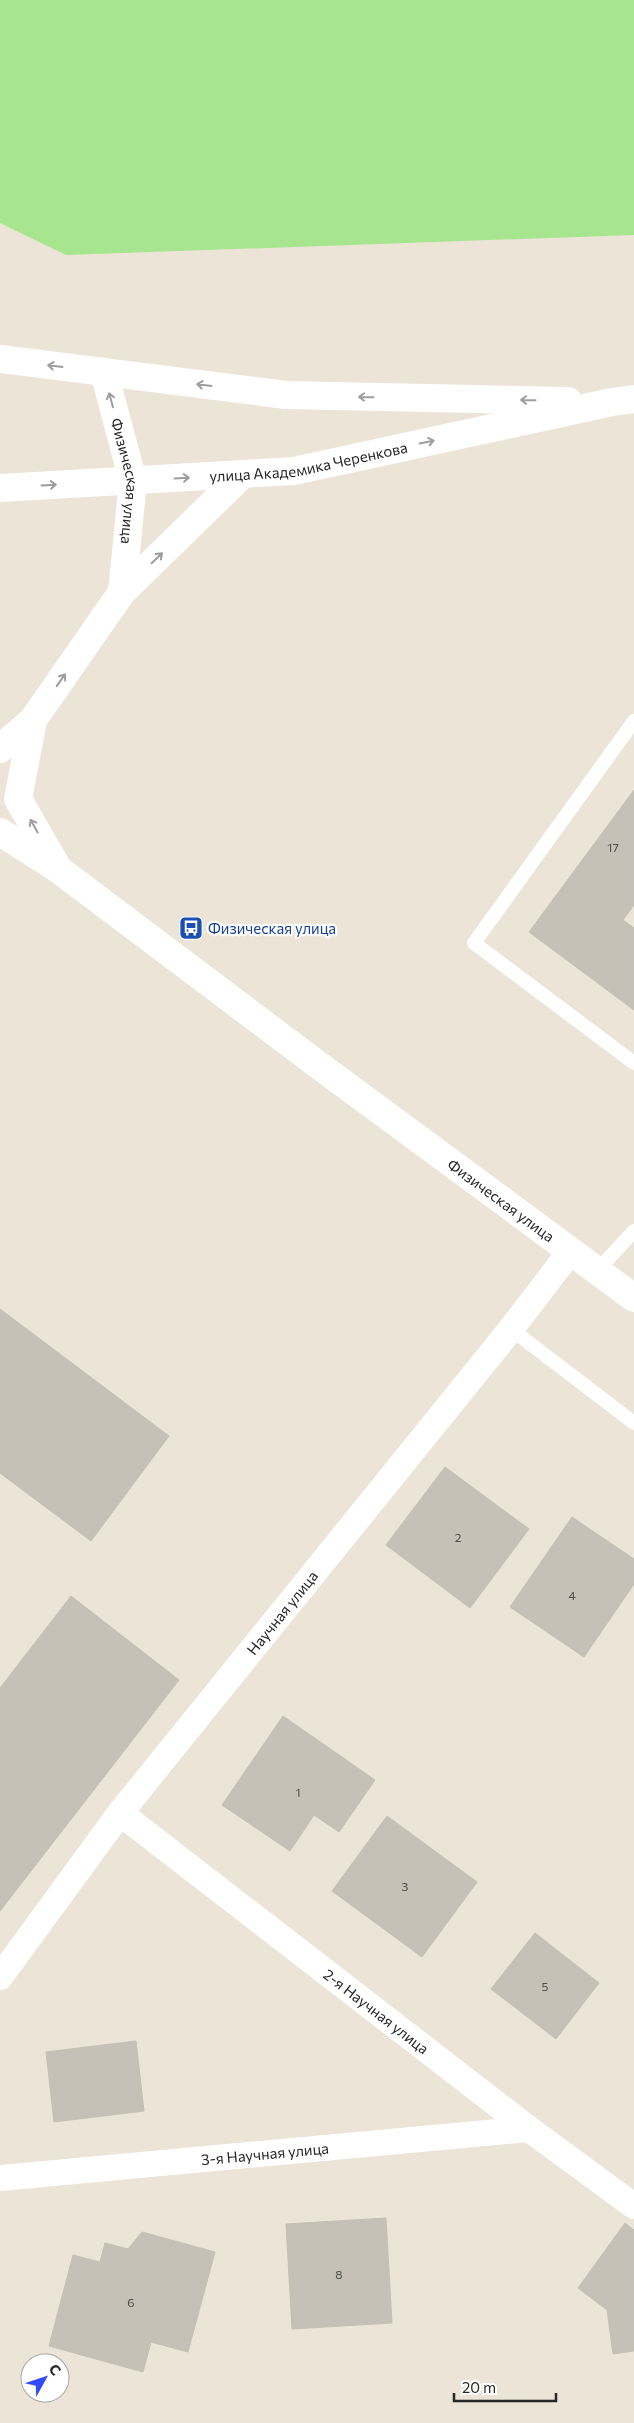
<svg xmlns="http://www.w3.org/2000/svg" width="634" height="2423" font-family="Commissioner,sans-serif">
	<rect width="100%" height="100%" fill="#ebe4d7"/>
	<polygon fill="#a7e68f" points="0,0 634,0 634,235 66,255 0,223"/>
	<g fill="#c6c0b7" stroke="#c6c0b1">
		<polygon points="634,790 634,905 623,920 634,928 634,1010 529,932"/>
		<polygon points="0,1309 169,1436 91,1541 0,1473"/>
		<polygon points="445,1467 529,1529 470,1608 386,1545"/>
		<polygon points="572,1517 634,1559 634,1584 584,1657 510,1607"/>
		<polygon points="71,1596 179,1680 0,1911 0,1688"/>
		<polygon points="283,1716 375,1780 339,1832 314,1815 290,1851 222,1805"/>
		<polygon points="387,1816 477,1882 422,1957 332,1891"/>
		<polygon points="535,1933 599,1983 556,2039 491,1989"/>
		<polygon points="136,2041 144,2111 54,2122 46,2052"/>
		<polygon points="386,2218 392,2323 292,2329 286,2224"/>
		<polygon points="625,2223 634,2230 634,2351 613,2354 607,2310 578,2288"/>
		<polygon points="142,2232 215,2252 188,2352 151,2342 143,2372 49,2346 73,2255 100,2262 105,2243 128,2249"/>
	</g>
	<g fill="none" stroke-linecap="round" stroke-linejoin="round">
		<g stroke="#fff" stroke-width="14">
			<polyline points="634,721 474,943 634,1063"/>
			<polyline points="598,1270 634,1231"/>
			<polyline points="511,1329 634,1423"/>
		</g>
		<g stroke="#fff" stroke-width="26">
			<path id="s1" d="M120 1813 529 2129 634 2206"/>
			<path id="s2" d="M0 1977 120 1813 511 1329 570 1252"/>
			<path id="s3" d="M0 2178 529 2129"/>
		</g>
		<g stroke="#fff" stroke-width="28">
			<polyline points="0,359 286,395 568,401"/>
			<path id="s4" d="M104 372 133 481 122 592"/>
			<path id="s5" d="M0 488 294 471 612 402 634 399"/>
			<polyline points="33,720 18,799 56,865"/>
			<polyline points="0,749 33,720 122,592 242,475"/>
			<path id="s6" d="M0 832 58 869 317 1064 634 1298"/>
		</g>
	</g>
	<defs><path id="oneway-shaft" d="M-6 0H5M1.5-3L5.5 0L1.5 3" fill="none" stroke-width="1.6" stroke-linecap="round" stroke-linejoin="round" transform="scale(1.25)"/></defs>
	<g stroke="#9e9e9e">
		<use href="#oneway-shaft" transform="translate(55 366) rotate(-173)"/>
		<use href="#oneway-shaft" transform="translate(204 385) rotate(-173)"/>
		<use href="#oneway-shaft" transform="translate(366 397) rotate(-179)"/>
		<use href="#oneway-shaft" transform="translate(111 400) rotate(-105)"/>
		<use href="#oneway-shaft" transform="translate(528 400) rotate(-179)"/>
		<use href="#oneway-shaft" transform="translate(427 442) rotate(-12)"/>
		<use href="#oneway-shaft" transform="translate(182 478) rotate(-3)"/>
		<use href="#oneway-shaft" transform="translate(49 485) rotate(-3)"/>
		<use href="#oneway-shaft" transform="translate(157 558) rotate(-44)"/>
		<use href="#oneway-shaft" transform="translate(61 680) rotate(-55)"/>
		<use href="#oneway-shaft" transform="translate(34 826) rotate(-119)"/>
	</g>
	<defs>
		<g id="bus-square" transform="scale(1.25)"><rect x="-9" y="-9" width="18" height="18" rx="4" fill="#1a4fb4" stroke="#fff"/><path d="M-5-6H5V4H4V6H2V4H-2V6H-4V4H-5ZM-3.5-4V0h7V-4ZM-3.5 1.2v1.5H-2V1.2ZM2 1.2v1.5H3.5V1.2Z" fill="#fff"/></g>
	</defs>
	<g fill-rule="evenodd">
		<use href="#bus-square" x="191" y="928"/>
	</g>
	<g text-anchor="middle" dominant-baseline="central" stroke-width="4.5" stroke-linejoin="round" paint-order="stroke">
		<g font-size="12" fill="#4f4d4b">
			<text x="613" y="847">17</text>
			<text x="458" y="1537">2</text>
			<text x="572" y="1595">4</text>
			<text x="298" y="1792">1</text>
			<text x="405" y="1886">3</text>
			<text x="545" y="1986">5</text>
			<text x="339" y="2274">8</text>
			<text x="131" y="2302">6</text>
		</g>
		<g font-size="15" fill="#272727" stroke="#fff">
			<text stroke="none"><textPath href="#s5" startOffset="310">улица Академика Черенкова</textPath></text>
			<text stroke="none"><textPath href="#s4" startOffset="112">Физическая улица</textPath></text>
			<text stroke="none"><textPath href="#s6" startOffset="622">Физическая улица</textPath></text>
			<text stroke="none"><textPath href="#s2" startOffset="461">Научная улица</textPath></text>
			<text stroke="none"><textPath href="#s1" startOffset="324">2-я Научная улица</textPath></text>
			<text stroke="none"><textPath href="#s3" startOffset="266">3-я Научная улица</textPath></text>
		</g>
		<g font-size="15" fill="#164399" stroke="#fff" text-anchor="start">
			<text x="208" y="928">Физическая улица</text>
		</g>
	</g>
	<g transform="translate(45 2378) rotate(50)"><circle r="24" fill="#ffffff" stroke="#a9a9a9"/>
	<path d="M0-4L9 19L0 12L-9 19Z" fill="#304aff"/>
	<text y="-8" font-size="14" font-weight="bold" text-anchor="middle" fill="#272727">С</text>
	</g>
	<path d="M454 2393v8h102v-8" fill="none" stroke="#272727" stroke-width="2.5"/>
	<text x="462" y="2393" font-size="15" fill="#272727" stroke="#ffffff" stroke-width="4" paint-order="stroke">20 m</text>
</svg>
